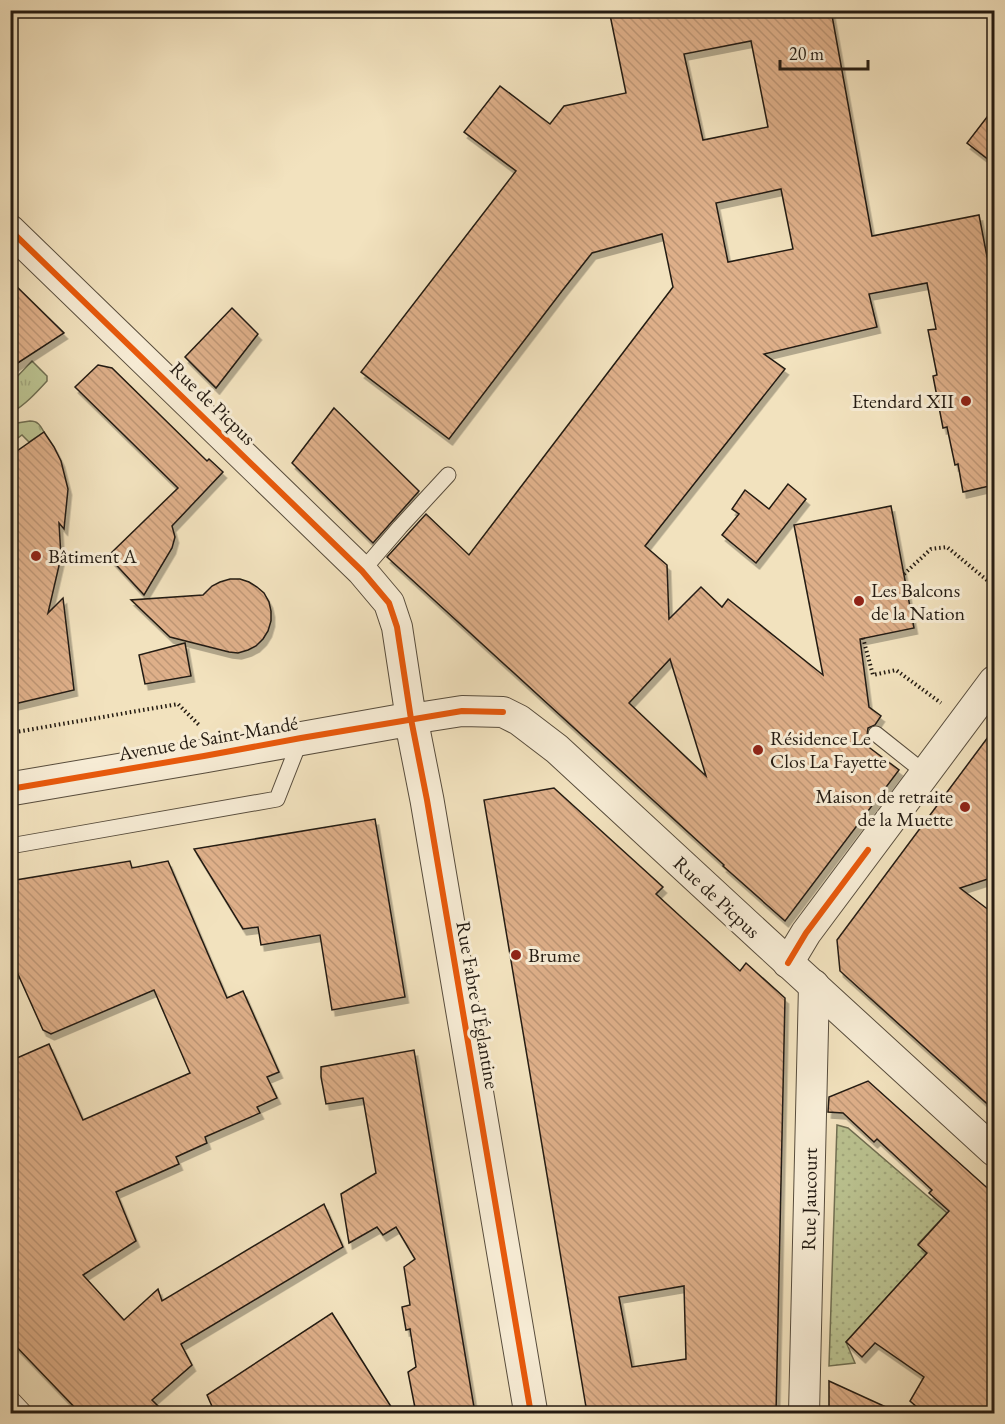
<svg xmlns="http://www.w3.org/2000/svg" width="1005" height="1424" font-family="'EB Garamond',serif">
	<defs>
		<pattern id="grass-tufts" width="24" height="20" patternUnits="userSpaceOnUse" patternTransform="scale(1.5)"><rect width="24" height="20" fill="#bbc391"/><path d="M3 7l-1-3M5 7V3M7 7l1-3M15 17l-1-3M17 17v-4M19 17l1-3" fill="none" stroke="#a1a77c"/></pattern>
		<pattern id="garden-dots" width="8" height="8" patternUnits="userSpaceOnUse" patternTransform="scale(1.5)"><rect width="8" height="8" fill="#bbc391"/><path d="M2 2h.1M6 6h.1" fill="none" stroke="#a1a77c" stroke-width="1.8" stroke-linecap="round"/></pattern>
		<pattern id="building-back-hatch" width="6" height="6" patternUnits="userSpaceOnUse" patternTransform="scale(1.5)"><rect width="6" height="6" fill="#deaf89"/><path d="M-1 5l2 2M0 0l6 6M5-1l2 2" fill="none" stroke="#be9675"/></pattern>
		<filter id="shadow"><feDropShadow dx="3.5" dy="6" stdDeviation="0" flood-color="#0004"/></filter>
	</defs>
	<rect width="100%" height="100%" fill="#f2e2be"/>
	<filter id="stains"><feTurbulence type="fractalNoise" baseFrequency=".00333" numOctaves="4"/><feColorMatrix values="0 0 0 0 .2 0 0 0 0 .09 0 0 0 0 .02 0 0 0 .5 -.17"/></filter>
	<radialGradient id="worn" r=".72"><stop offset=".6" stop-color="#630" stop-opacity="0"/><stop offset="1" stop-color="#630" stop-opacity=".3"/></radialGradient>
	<g fill="url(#grass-tufts)" stroke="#706f52" stroke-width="1.5">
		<path d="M32 361 47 376V381C36 393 25 405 11 413V383Z"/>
		<path d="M30 421C38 421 40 425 44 432L29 442 22 435 11 443V424Z"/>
	</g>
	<polygon fill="url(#garden-dots)" stroke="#706f52" stroke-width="1.5" points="837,1125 848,1128 947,1213 918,1244 927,1253 846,1342 855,1363 829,1366"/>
	<g fill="url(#building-back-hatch)" stroke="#241b12" stroke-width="1.5" fill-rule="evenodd" filter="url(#shadow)">
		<path d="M609 10H831L872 236 979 215 994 293V485L963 492 958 464 955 465 947 427 943 428 933 376 937 375 928 330 936 329 927 283 869 294 877 327 764 354 785 369 645 546 667 565 669 619 701 587 722 607 728 599 823 675 794 525 891 506 914 628 860 639 869 707 881 716 875 725 868 728 867 736 862 742 899 770 785 921 723 866 724 865 387 557 426 514 469 555 673 287 662 234 592 253 562 291 449 439 361 372 516 171 464 132 500 86 550 124 564 106 626 93ZM751 41 768 127 703 140 684 54ZM781 189 793 249 728 262 716 203ZM670 659 706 776 629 703Z"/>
		<polygon points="994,108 994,164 967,143"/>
		<polygon points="10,280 64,333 10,368"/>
		<polygon points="232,308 258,334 216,388 185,357"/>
		<polygon points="98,365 112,368 207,461 209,459 223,472 172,526 175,537 172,548 144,595 108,556 178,488 75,387"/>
		<polygon points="334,408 419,491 373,543 292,463"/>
		<polygon points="44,432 54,447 61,461 68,489 64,529 59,523 61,557 48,613 63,598 74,690 10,705 10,456"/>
		<polygon points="788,484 806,499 756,563 722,535 739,514 732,509 745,490 769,509"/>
		<polygon points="230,579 240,579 249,582 257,587 264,593 269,602 271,611 271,621 268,631 263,639 256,646 248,650 238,653 229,652 170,637 131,600 203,595 212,586 220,582"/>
		<polygon points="185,643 191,676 145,684 139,655"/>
		<polygon points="994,729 994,877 960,888 994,914 994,1110 840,971 837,940"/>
		<path d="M554 788 663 887 656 894 740 971 746 963 785 998 776 1413H587L484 800ZM684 1286 686 1359 632 1367 619 1297Z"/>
		<polygon points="375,819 405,997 332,1010 320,935 261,945 258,927 243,929 194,849"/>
		<polygon points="130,861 132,868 168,861 227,998 243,991 279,1072 267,1077 277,1098 257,1107 260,1113 205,1137 207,1143 176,1157 179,1164 116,1192 136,1241 83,1275 124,1320 158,1289 162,1301 324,1204 343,1247 181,1344 192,1365 152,1400 165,1413 80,1413 10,1340 10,1061 49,1044 83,1120 190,1073 154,990 51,1034 43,1030 17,972 10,973 10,881"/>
		<polygon points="414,1050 445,1236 475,1413 416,1413 408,1372 416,1367 410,1329 406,1330 402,1307 410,1305 404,1267 415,1259 396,1227 383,1235 377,1227 349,1243 341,1194 376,1173 363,1098 326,1104 321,1077 321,1067"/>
		<polygon points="868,1081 994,1194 994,1413 924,1413 910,1401 924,1377 875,1343 862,1357 846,1342 927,1253 918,1245 949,1211 929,1193 932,1190 877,1139 874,1142 843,1113 828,1112 829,1097"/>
		<polygon points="332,1313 395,1413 215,1413 207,1395"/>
		<polygon points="829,1381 899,1413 829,1413"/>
	</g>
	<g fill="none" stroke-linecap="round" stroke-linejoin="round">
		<g stroke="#584d3d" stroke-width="17">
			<g id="service">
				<polyline points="362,571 400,527 448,475"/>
				<polyline points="876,734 925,773"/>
				<polyline points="10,846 277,799 301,738"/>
				<polyline points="10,1397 26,1414"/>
			</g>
		</g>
		<g stroke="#584d3d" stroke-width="32">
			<g id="minor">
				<path d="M10 230 362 571 389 603 397 627 411 719 462 711 503 712 519 720 557 749C702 884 848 1017 994 1151"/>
				<polyline points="788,963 806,933 994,681"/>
				<polyline points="804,1414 814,985"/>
			</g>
		</g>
		<g stroke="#584d3d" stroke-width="35">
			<polyline id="tertiary" points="10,789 204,756 411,719 427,800 531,1414"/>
		</g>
		<g stroke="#241b12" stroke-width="4" stroke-dasharray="1.5 3" stroke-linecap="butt">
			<polyline points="904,574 931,549 947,547 994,586"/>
			<polyline points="863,638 873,675 896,670 941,703"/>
			<polyline points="10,733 178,704 200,726"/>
		</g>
		<use href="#service" stroke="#f7ecd5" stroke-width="15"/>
		<use href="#minor" stroke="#f7ecd5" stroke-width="30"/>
		<use href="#tertiary" stroke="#f7ecd5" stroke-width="33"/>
		<g stroke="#f7ecd5" stroke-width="10">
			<g id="cycleway">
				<polyline points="10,230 362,571 389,603 397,627 411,719 427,800 531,1414"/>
				<polyline points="10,789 204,756 301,738 462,711 503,712"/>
				<polyline points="788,963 806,933 868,850"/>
			</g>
		</g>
		<use href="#cycleway" stroke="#e8590c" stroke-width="6"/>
	</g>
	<g fill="#8f2418" stroke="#f7ecd5" stroke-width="2">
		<circle cx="966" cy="401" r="6"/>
		<circle cx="36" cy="556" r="6"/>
		<circle cx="859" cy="601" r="6"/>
		<circle cx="758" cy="750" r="6"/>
		<circle cx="965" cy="807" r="6"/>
		<circle cx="516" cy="955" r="6"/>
	</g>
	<g text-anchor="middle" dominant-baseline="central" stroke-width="6" stroke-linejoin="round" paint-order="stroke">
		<g font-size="20" fill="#241b12" stroke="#f7ecd5" text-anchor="start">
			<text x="954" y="401" text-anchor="end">Etendard XII</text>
			<text x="48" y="556">Bâtiment A</text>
			<text x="871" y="590">Les Balcons<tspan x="871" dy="23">de la Nation</tspan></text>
			<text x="770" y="738">Résidence Le<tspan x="770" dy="23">Clos La Fayette</tspan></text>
			<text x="953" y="796" text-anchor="end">Maison de retraite<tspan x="953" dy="23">de la Muette</tspan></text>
			<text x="528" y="955">Brume</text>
		</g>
		<g font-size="20" fill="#241b12" stroke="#f7ecd5">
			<text transform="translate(213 403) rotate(44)">Rue de Picpus</text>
			<text transform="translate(208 738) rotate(-10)">Avenue de Saint-Mandé</text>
			<text transform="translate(717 897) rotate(43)">Rue de Picpus</text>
			<text transform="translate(478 1005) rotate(80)">Rue Fabre d'Églantine</text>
			<text transform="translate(809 1199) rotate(-89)">Rue Jaucourt</text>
		</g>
	</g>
	<rect width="1005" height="1424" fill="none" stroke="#f2e2be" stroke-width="36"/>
	<rect x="12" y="12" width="981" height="1400" fill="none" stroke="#241b12" stroke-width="3"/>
	<rect x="18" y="18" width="969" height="1388" fill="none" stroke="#241b12" stroke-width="1.5"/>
	<path d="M780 60v9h88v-9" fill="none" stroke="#241b12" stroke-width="3"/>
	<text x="789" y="60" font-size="18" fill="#241b12" stroke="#f7ecd5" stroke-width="4.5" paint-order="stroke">20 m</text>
	<rect width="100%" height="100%" filter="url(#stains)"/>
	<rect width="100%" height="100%" fill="url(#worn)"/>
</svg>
